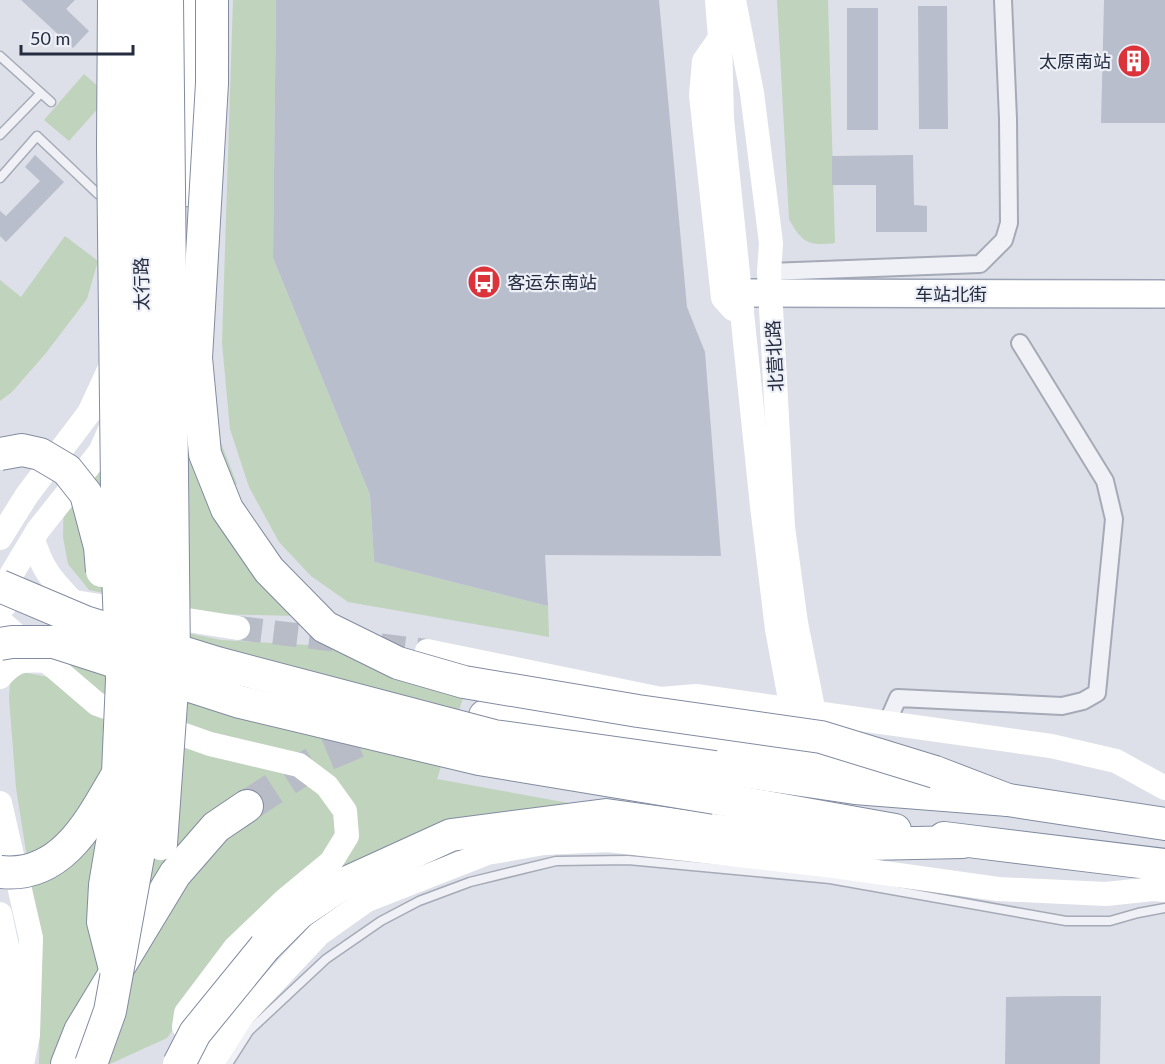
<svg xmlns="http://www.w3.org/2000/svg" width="1165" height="1064" font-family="Lato,'Noto Sans SC',sans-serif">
	<rect width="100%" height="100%" fill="#dde0e8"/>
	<g fill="#c0d3bd">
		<polygon points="233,0 276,0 273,258 370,495 374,562 548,606 549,637 348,602 311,576 279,542 249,487 230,429 222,343"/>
		<path d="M777 0H828L835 243C808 246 802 243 789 219Z"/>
		<polygon points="84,74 109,96 69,141 44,120"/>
		<polygon points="65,236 98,261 87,299 46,353 12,392 0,401 0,280 21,297"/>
		<polygon points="214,406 221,443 237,484 210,500 300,616 205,614 89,590 68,564 63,537 64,493 105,457"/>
		<polygon points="75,609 221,640 326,646 384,673 463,698 437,779 585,806 514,810 444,826 265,905 167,1038 110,1064 39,1064 41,946 16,788 9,698 11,670 59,679"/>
	</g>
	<g fill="#b9becc">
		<polygon points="21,0 75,0 66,9 89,31 73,48"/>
		<polygon points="276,0 659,0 687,307 705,352 721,556 545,555 548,606 374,562 370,495 273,258"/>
		<polygon points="1104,0 1165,0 1165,123 1101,123"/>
		<polygon points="918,6 947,6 948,129 919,129"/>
		<rect x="847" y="8" width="31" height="122"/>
		<polygon points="35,155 64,182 6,242 0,236 0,211 6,216 40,181 25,167"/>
		<polygon points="913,155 914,205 927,206 927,232 876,232 876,185 832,185 832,156"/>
		<polygon points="1068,996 1101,996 1100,1064 1005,1064 1006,997"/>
	</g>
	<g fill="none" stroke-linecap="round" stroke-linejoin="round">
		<polyline stroke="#b8bcc6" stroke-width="24" stroke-dasharray="24 12" stroke-linecap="butt" points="238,628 427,651"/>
		<polyline stroke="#b8bcc6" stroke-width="32" stroke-dasharray="32 16" stroke-linecap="butt" points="247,806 322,757 391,728"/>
		<g stroke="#a6aab6" stroke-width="11">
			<g id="lane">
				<polyline points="0,56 51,102"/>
				<polyline points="0,135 41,93"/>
				<polyline points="0,178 37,136 98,194 108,196"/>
				<polyline points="228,1064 249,1031 326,959 381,921 419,901 470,882 556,861 628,860 830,879 1066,921 1110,921 1138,913 1165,908"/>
			</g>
		</g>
		<g stroke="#a6aab6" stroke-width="20">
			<g id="street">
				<polyline points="769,272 980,264 1004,240 1009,223 1008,119 1003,0"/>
				<polyline points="887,723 898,698 1062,706 1083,701 1097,693 1114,519 1105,481 1020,343"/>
			</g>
		</g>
		<g stroke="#9ba3b5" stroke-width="30">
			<polyline id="primary" points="740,293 1162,294"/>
		</g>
		<g stroke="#828ba0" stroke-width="34">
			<g id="highway">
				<polyline points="182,191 190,46 191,0"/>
				<polyline points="485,716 566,723 814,759 935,772 1008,800"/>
				<polyline points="715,767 855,788 1008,800 1165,824"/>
				<polyline points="715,798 895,830"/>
				<polyline points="944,838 1165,865"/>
				<polyline points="265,947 299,913 339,886 451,835 606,815 820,845 963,842"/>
				<polyline points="67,1064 80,1031 175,874 216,827 247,806"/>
			</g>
		</g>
		<use href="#lane" stroke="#f0f1f6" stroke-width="8"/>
		<use href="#street" stroke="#f0f1f6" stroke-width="16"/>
		<g stroke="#fff" stroke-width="24">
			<polyline points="717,0 720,38 722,119 762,506 777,629 792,710"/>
			<polyline points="734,0 752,93 771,243 769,272 783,527 796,623 814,713"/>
			<polyline points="720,38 704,61 701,95 723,298 733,309 742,309"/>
			<polyline points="0,538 27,495 89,413 114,359"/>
			<path d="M33 539C42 569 51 579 72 601"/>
			<polyline points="51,595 62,600 238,628"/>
			<polyline points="5,605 11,575 38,530 100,452 114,421"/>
			<polyline points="0,621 97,704 210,744 299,765 327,786 345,811 347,836 331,862 285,900 235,948 186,1013 184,1027 199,1040 206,1041"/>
			<polyline points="427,651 661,699 696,696 1051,746 1116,761 1165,788"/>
			<path d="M0 677C16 658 24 660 48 661"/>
			<polyline points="0,803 31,938 28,1035 22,1064"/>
			<polyline points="0,914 10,961 3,1064"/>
			<polyline points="211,1064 242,1016 319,934 367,900 487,853 544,843 608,840 834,866 998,889 1106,894 1153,889 1165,890"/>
		</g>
		<use href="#primary" stroke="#fff" stroke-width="27"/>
		<use href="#highway" stroke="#fff" stroke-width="32"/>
		<g stroke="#828ba0" stroke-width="34" stroke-linecap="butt">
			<g id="highway-bridge">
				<polyline points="114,0 113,147 118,573 122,680 116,820 105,885 103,922 114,965"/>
				<polyline points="212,0 212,83 196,358 205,454 227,509 269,570 325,627 398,663 464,682 638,711 821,737 935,772"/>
				<polyline points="0,454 22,450 40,454 67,470 86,494 100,547 102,571"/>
				<polyline points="0,586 85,622 217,663 494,736 715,767"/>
				<polyline points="0,644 12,642 54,642 240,702 479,759 715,798"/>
				<polyline points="161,844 174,661 167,0"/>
				<path d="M0 872C61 879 90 822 116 777"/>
				<polyline points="91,1064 110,1011 142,835 145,608 139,0"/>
				<polyline points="179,1064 195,1033 265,947"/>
			</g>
		</g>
		<use href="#highway-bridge" stroke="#fff" stroke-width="32"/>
	</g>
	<defs>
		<g id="building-disc" transform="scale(1.725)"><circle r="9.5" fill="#dc333b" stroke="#eceff6"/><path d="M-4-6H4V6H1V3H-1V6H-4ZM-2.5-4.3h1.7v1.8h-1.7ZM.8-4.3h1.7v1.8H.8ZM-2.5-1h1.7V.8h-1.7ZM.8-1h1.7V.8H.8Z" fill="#fff"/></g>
		<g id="bus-disc" transform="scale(1.725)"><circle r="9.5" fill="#dc333b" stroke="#eceff6"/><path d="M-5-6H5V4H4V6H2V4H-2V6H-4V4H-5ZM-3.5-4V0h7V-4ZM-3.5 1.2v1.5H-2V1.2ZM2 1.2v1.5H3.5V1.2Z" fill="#fff"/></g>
	</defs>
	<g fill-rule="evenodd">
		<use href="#building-disc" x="1134" y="61"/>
		<use href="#bus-disc" x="484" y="282"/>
	</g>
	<g text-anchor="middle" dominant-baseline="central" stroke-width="4.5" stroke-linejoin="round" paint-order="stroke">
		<g font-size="18" fill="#252c40" stroke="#eceff6" text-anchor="end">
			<text x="1111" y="61">太原南站</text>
			<text x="507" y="282" text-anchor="start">客运东南站</text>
		</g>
		<g font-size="18" fill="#252c40" stroke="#eceff6">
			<text transform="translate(141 284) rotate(-91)">太行路</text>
			<text x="951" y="294">车站北街</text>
			<text transform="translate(774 356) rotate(-93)">北营北路</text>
		</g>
	</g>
	<path d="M21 45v9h112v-9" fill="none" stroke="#252c40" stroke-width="3"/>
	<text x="30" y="45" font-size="18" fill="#252c40" stroke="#eceff6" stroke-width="4.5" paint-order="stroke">50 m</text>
</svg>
